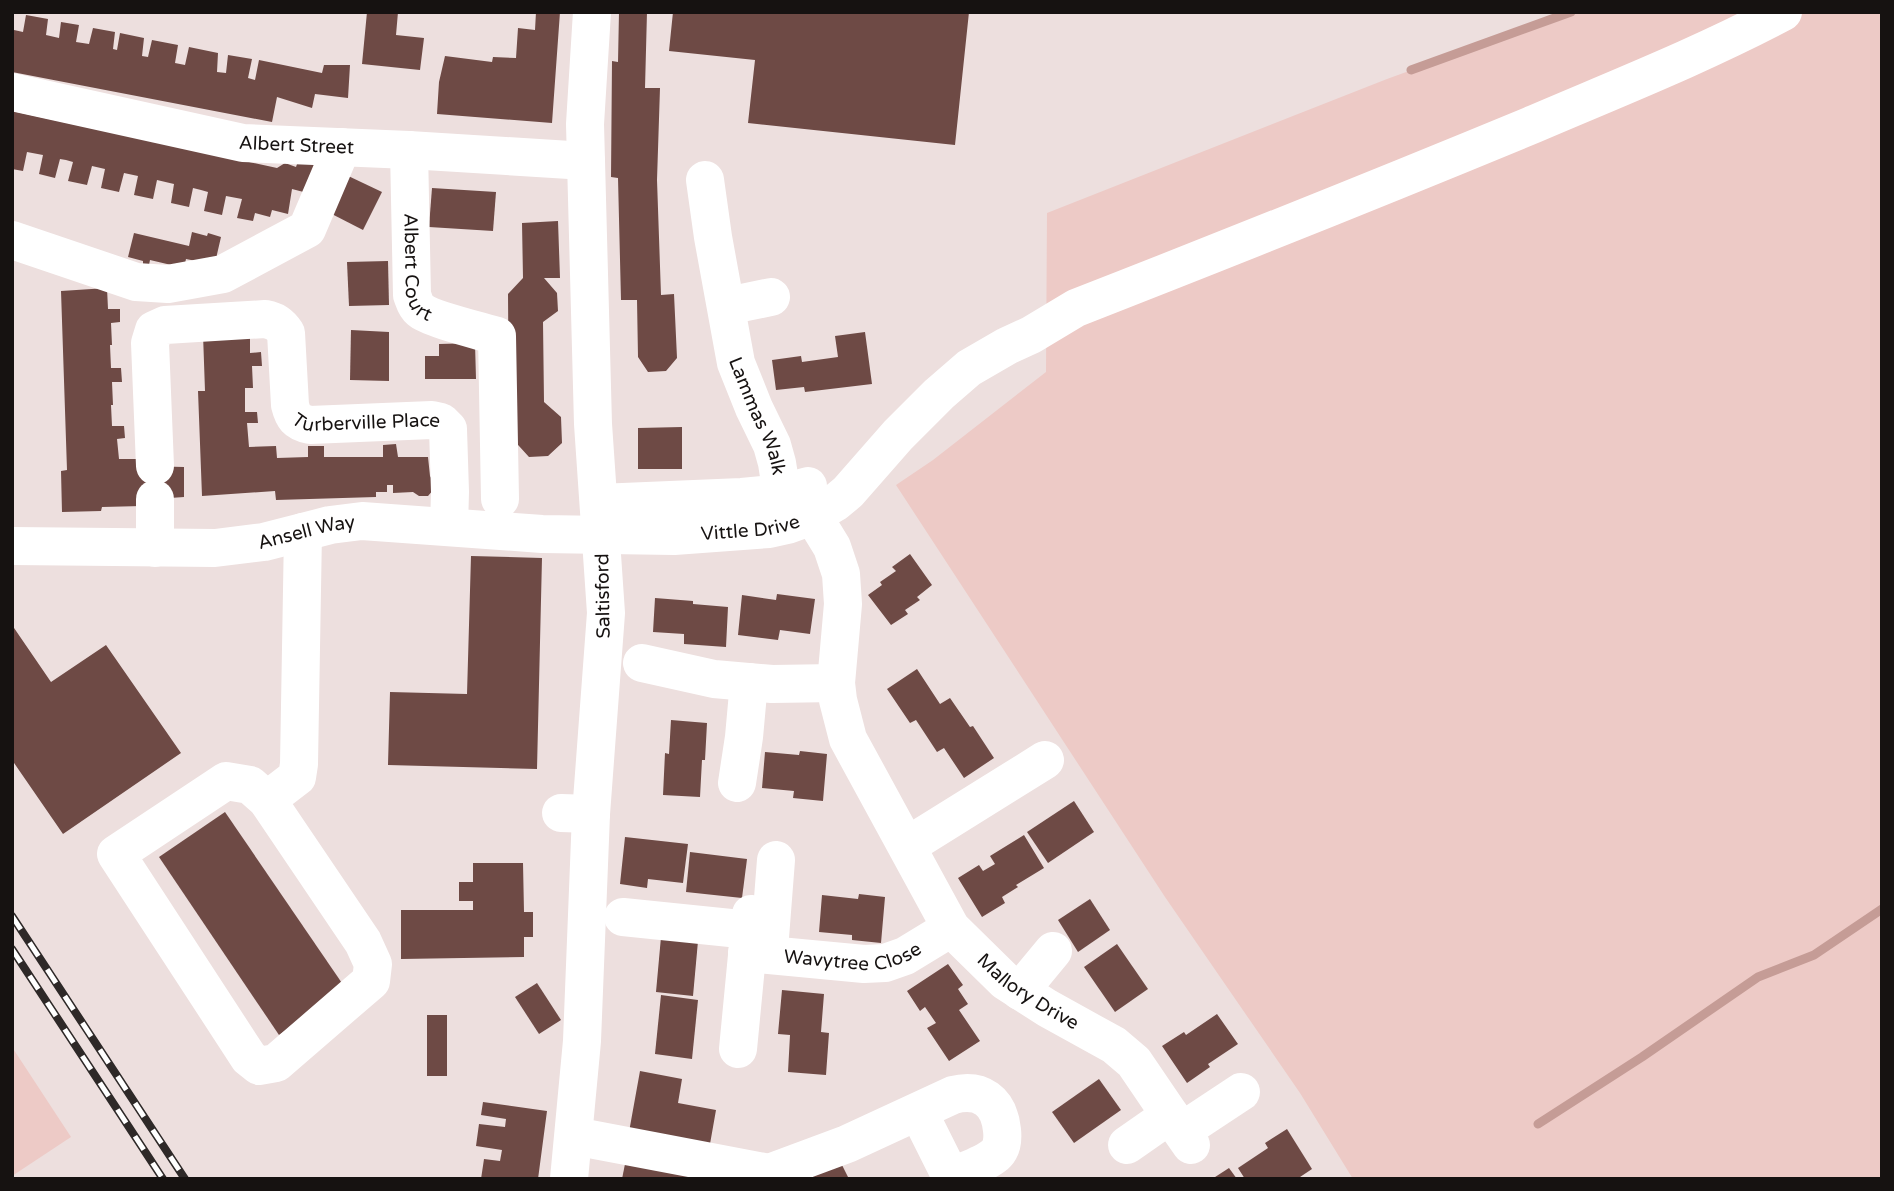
<svg xmlns="http://www.w3.org/2000/svg" width="1894" height="1191" font-family="'Varela Round',sans-serif">
	<rect width="100%" height="100%" fill="#eddfde"/>
	<g fill="#edcac6">
		<polygon points="1571,12 1882,12 1882,1179 1353,1179 1300,1093 1165,897 896,485 933,460 1046,372 1047,213 1387,79"/>
		<polygon points="12,1047 71,1137 12,1176"/>
	</g>
	<g fill="none" stroke-linecap="round" stroke-linejoin="round">
		<g stroke="#c59c96" stroke-width="9">
			<polyline points="1411,70 1571,12"/>
			<polyline points="1538,1124 1642,1057 1758,977 1814,955 1882,909"/>
		</g>
	</g>
	<g fill="#6e4a45">
		<polygon points="367,12 398,12 396,35 424,38 420,70 362,64"/>
		<polygon points="536,12 560,12 552,123 437,114 439,82 445,56 492,62 493,57 516,58 518,28 535,30"/>
		<polygon points="619,12 647,12 645,88 660,88 657,180 661,295 674,294 677,358 666,371 648,372 638,357 637,300 621,300 618,178 611,177 612,61 618,62"/>
		<polygon points="673,12 969,12 955,145 748,123 755,60 669,51"/>
		<polygon points="26,15 48,19 46,35 59,38 61,22 79,25 76,42 89,44 93,28 115,32 113,49 117,50 120,33 144,38 142,56 148,57 152,40 178,45 175,63 185,65 189,47 218,53 217,72 226,73 228,55 252,59 248,78 255,80 259,60 322,73 324,65 350,65 348,98 315,94 312,108 277,97 272,122 12,72 14,30 23,32"/>
		<polygon points="12,111 277,168 285,163 296,167 299,158 326,164 315,195 292,189 288,214 272,210 270,217 255,213 253,221 237,218 242,199 226,196 222,215 204,211 208,192 201,190 193,188 189,207 171,203 174,184 157,180 153,199 134,195 138,176 124,173 119,192 101,188 105,169 92,166 87,185 68,181 73,162 66,160 60,159 55,178 39,174 43,155 27,152 23,171 12,169"/>
		<polygon points="342,173 382,192 363,230 324,210"/>
		<polygon points="432,188 496,192 493,231 429,227"/>
		<polygon points="558,221 560,278 544,278 557,293 558,311 543,322 544,402 561,417 562,443 548,456 529,457 509,435 508,294 523,278 522,223"/>
		<polygon points="192,232 207,236 208,233 221,237 215,263 201,262 186,259 184,268 150,260 149,265 143,264 143,261 128,257 134,233 189,246"/>
		<polygon points="388,261 389,305 349,306 347,262"/>
		<polygon points="107,288 108,309 120,309 120,322 111,323 112,345 110,345 111,368 121,368 122,382 112,382 113,405 111,405 112,426 124,426 125,438 117,439 119,459 143,459 143,466 184,467 184,497 142,500 142,506 102,507 101,511 62,512 61,471 67,470 61,291"/>
		<polygon points="351,330 389,332 389,381 350,380"/>
		<polygon points="250,332 250,353 261,352 262,366 252,366 253,388 245,388 245,412 257,412 258,423 247,423 249,447 276,446 277,458 308,457 308,446 324,446 324,457 383,457 383,445 396,444 398,457 428,457 430,476 433,481 434,489 428,496 419,496 413,492 393,493 393,485 387,485 387,492 376,492 376,497 276,500 275,491 202,496 198,391 205,391 203,334"/>
		<polygon points="865,332 872,384 805,392 804,387 776,390 772,360 801,356 802,362 838,357 835,336"/>
		<polygon points="475,343 476,379 425,379 425,356 439,356 439,344"/>
		<polygon points="682,427 682,469 638,469 638,428"/>
		<polygon points="910,554 932,585 917,597 920,600 905,610 908,614 891,625 868,595 882,585 880,582 896,571 892,567"/>
		<polygon points="471,556 542,558 537,769 388,765 390,692 467,694"/>
		<polygon points="777,594 815,599 810,634 780,630 778,640 738,635 742,595 776,600"/>
		<polygon points="655,598 693,601 693,604 728,607 726,647 684,644 684,634 653,632"/>
		<polygon points="12,625 51,682 106,645 181,753 63,834 12,760"/>
		<polygon points="917,669 940,704 950,698 970,727 973,726 994,758 964,778 944,748 937,752 916,720 910,723 887,689"/>
		<polygon points="671,720 707,723 705,760 702,760 700,797 663,795 665,753 669,754"/>
		<polygon points="800,751 827,754 823,801 793,798 794,791 762,788 765,752 799,755"/>
		<polygon points="1074,801 1094,832 1048,863 1027,832"/>
		<polygon points="225,812 346,989 279,1035 159,857"/>
		<polygon points="1024,835 1044,868 1016,885 1018,887 1002,897 1005,903 982,917 958,878 979,865 983,871 995,864 990,856"/>
		<polygon points="625,837 688,844 683,883 648,879 647,888 620,884"/>
		<polygon points="690,852 747,859 742,898 686,892"/>
		<polygon points="473,863 523,863 524,912 533,912 533,937 524,937 524,957 401,959 401,910 473,910 473,901 459,901 459,882 473,882"/>
		<polygon points="859,894 885,897 881,943 852,940 852,935 819,932 822,895 858,899"/>
		<polygon points="1090,899 1110,930 1078,952 1058,920"/>
		<polygon points="661,937 698,941 693,996 656,992"/>
		<polygon points="1117,944 1148,989 1115,1012 1084,967"/>
		<polygon points="948,964 963,985 958,989 968,1004 959,1010 980,1041 949,1061 927,1028 936,1023 925,1007 920,1011 907,991"/>
		<polygon points="537,983 561,1020 539,1034 515,997"/>
		<polygon points="782,990 824,994 821,1032 829,1033 826,1075 788,1072 790,1035 778,1034"/>
		<polygon points="661,995 698,1000 692,1059 655,1054"/>
		<polygon points="1217,1014 1238,1044 1208,1064 1210,1067 1187,1083 1162,1046 1184,1032 1186,1035"/>
		<rect x="427" y="1015" width="20" height="61"/>
		<polygon points="640,1071 682,1079 678,1103 716,1110 710,1144 629,1132"/>
		<polygon points="1099,1079 1121,1110 1074,1143 1052,1112"/>
		<polygon points="483,1102 547,1111 538,1179 481,1179 484,1159 500,1161 502,1150 476,1146 479,1124 505,1127 506,1119 481,1115"/>
		<polygon points="1287,1129 1312,1169 1297,1179 1245,1179 1238,1168 1268,1148 1265,1143"/>
		<polygon points="840,1161 849,1179 804,1179"/>
		<polygon points="625,1164 694,1177 694,1179 622,1179"/>
		<polygon points="1229,1168 1237,1179 1212,1179"/>
	</g>
	<g fill="none" stroke-linecap="round" stroke-linejoin="round">
		<g stroke="#fff" stroke-width="38">
			<path id="s1" d="M12 92 243 143 409 150 586 161"/>
			<path id="s2" d="M409 150 412 295C414 300 415 306 420 310 430 319 481 331 497 336L500 499"/>
			<path id="s3" d="M705 180 713 237 736 363 754 408 772 445 777 463 786 520"/>
			<polyline points="12,240 136,282 168,284 223,274 307,229 342,147"/>
			<polyline points="727,306 771,297"/>
			<path id="s4" d="M155 466 150 343 154 330 165 325 265 319C275 321 280 324 286 333L290 405C293 417 296 422 310 425L432 420 441 422 448 429 450 492 449 527"/>
			<path id="s5" d="M797 490 832 547 841 574 843 604 836 683 838 700 848 739 951 928 1005 981 1047 1008 1114 1045 1134 1062 1170 1115"/>
			<polyline points="155,499 155,548"/>
			<polyline points="599,503 742,497 782,493 808,486"/>
			<path id="s6" d="M12 546 215 548 264 542 330 525 362 521 542 534 674 536 769 529 787 525 812 516 836 502 848 492 898 435 939 394 969 368 1007 346 1031 335 1076 308C1227 249 1377 189 1527 127 1613 90 1700 56 1783 12"/>
			<polyline points="642,663 714,679 772,684 836,683"/>
			<polygon points="226,781 250,785 267,800 363,942 373,964 371,981 276,1063 259,1066 249,1058 116,854"/>
			<polyline points="737,783 744,737 749,682"/>
			<polyline points="267,800 297,777 299,764 303,532"/>
			<polyline points="561,813 591,814"/>
			<polyline points="907,846 1045,760"/>
			<polyline points="623,917 750,930"/>
			<polyline points="769,950 776,860"/>
			<path id="s7" d="M747 953 864 964 885 963 905 956 951 928"/>
			<polyline points="1020,991 1053,951"/>
			<polyline points="738,1049 751,914"/>
			<polyline points="1182,1131 1241,1092"/>
			<path d="M574 1136 769 1173 847 1144 953 1095C981 1088 999 1101 1002 1130 1003 1139 1002 1149 995 1155 985 1164 963 1171 951 1177L927 1129"/>
			<polyline points="1127,1145 1170,1115 1191,1145"/>
		</g>
		<polyline stroke="#fff" stroke-width="38" points="569,1179 582,1041 591,814 606,613 593,424 586,161 585,124 592,12"/>
		<g stroke="#2e2928" stroke-width="8">
			<g id="rail">
				<polyline points="12,916 185,1179"/>
				<polyline points="12,949 163,1179"/>
			</g>
		</g>
		<use href="#rail" stroke="#fff" stroke-width="5" stroke-dasharray="16" stroke-linecap="butt"/>
	</g>
	<g text-anchor="middle" dominant-baseline="central" stroke-width="7" stroke-linejoin="round" paint-order="stroke">
		<g font-size="19" fill="#161211" stroke="#fff">
			<text stroke="none"><textPath href="#s1" startOffset="290">Albert Street</textPath></text>
			<text stroke="none"><textPath href="#s2" startOffset="119">Albert Court</textPath></text>
			<text stroke="none"><textPath href="#s3" startOffset="243">Lammas Walk</textPath></text>
			<text stroke="none"><textPath href="#s4" startOffset="434">Turberville Place</textPath></text>
			<text stroke="none"><textPath href="#s6" startOffset="742">Vittle Drive</textPath></text>
			<text stroke="none"><textPath href="#s6" startOffset="296">Ansell Way</textPath></text>
			<text transform="translate(603 596) rotate(-91)">Saltisford</text>
			<text stroke="none"><textPath href="#s7" startOffset="107">Wavytree Close</textPath></text>
			<text stroke="none"><textPath href="#s5" startOffset="578">Mallory Drive</textPath></text>
		</g>
	</g>
	<rect width="1894" height="1191" fill="none" stroke="#161211" stroke-width="28"/>
</svg>
